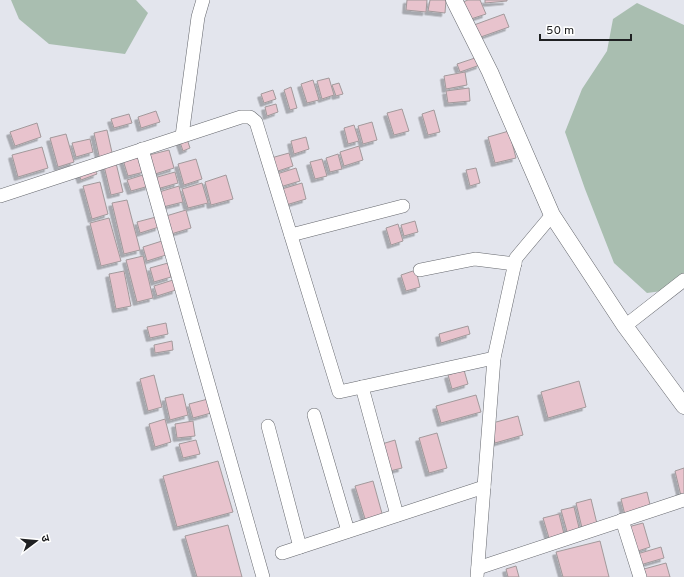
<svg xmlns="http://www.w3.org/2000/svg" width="684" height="577" font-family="Overpass,'Noto Sans Devanagari',sans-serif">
	<defs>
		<filter id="shadow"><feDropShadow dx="-3.5" dy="3.5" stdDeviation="0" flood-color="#0004"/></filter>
	</defs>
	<rect width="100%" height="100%" fill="#e3e5ed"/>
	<g fill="#a9beb0">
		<polygon points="11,0 136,0 148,13 125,54 49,44 19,19"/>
		<polygon points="637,3 684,25 684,288 647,293 614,263 585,189 565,132 582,89 607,51 613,19"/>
	</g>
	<g fill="#e8c3cd" stroke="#a2999b" filter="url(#shadow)">
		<polygon points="407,0 427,0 426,12 406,10"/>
		<polygon points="430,0 446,0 445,13 428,11"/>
		<polygon points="468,0 480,0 486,14 465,21 458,4"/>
		<polygon points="485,0 507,0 507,1 485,3"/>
		<polygon points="504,14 509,27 478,38 474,25"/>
		<polygon points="478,57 480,65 460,72 457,64"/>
		<polygon points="465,72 467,85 446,89 444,76"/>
		<polygon points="329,78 334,95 322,99 317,81"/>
		<polygon points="313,80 319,100 307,103 301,84"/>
		<polygon points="339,83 343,94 336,96 332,85"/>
		<polygon points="291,87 297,108 290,110 284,90"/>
		<polygon points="469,88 470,101 448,103 446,91"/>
		<polygon points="273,90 276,99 264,103 261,94"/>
		<polygon points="276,104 278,112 267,116 265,107"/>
		<polygon points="402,109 409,131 394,135 387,113"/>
		<polygon points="434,110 440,132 428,135 422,114"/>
		<polygon points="156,111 160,122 141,128 138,117"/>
		<polygon points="129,114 132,123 114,128 111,119"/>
		<polygon points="372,122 377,140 363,144 358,126"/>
		<polygon points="37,123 41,137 15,146 10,132"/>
		<polygon points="354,125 359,141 348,144 344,128"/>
		<polygon points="107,130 113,157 100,160 94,133"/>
		<polygon points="509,131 516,158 495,163 488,137"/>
		<polygon points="66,134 74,162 58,167 50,138"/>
		<polygon points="186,136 190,148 183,151 179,139"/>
		<polygon points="306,137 309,149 294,154 291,141"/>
		<polygon points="90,139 93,152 76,157 72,143"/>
		<polygon points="359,146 363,160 344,166 340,152"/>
		<polygon points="42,147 48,168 18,177 12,155"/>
		<polygon points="169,150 174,168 155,174 149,155"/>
		<polygon points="289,153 293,166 275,172 271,158"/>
		<polygon points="338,154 342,169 330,172 326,158"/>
		<polygon points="140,155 144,172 128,176 123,160"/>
		<polygon points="196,159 202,179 184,185 178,164"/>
		<polygon points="322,159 327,176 315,179 310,162"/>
		<polygon points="116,163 123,192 111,195 104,166"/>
		<polygon points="94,168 97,174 81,180 79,174"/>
		<polygon points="296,168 300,181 280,187 277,174"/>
		<polygon points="476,168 480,183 470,186 466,170"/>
		<polygon points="175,172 178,183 157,189 154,178"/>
		<polygon points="146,174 149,186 131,191 127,180"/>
		<polygon points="226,175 233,199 211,205 205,182"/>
		<polygon points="100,182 108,214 92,219 83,186"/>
		<polygon points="202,183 208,203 188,208 182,189"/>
		<polygon points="302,183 306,199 286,205 282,189"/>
		<polygon points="179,186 183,202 163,207 159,192"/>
		<polygon points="127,200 140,250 124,254 112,203"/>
		<polygon points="186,210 191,228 171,234 166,216"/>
		<polygon points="156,217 159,227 140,233 137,222"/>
		<polygon points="109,218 121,261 101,266 90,223"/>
		<polygon points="415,221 418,232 404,236 401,225"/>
		<polygon points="398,224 403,241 391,245 386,228"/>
		<polygon points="162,241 166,255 147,261 143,247"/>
		<polygon points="143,256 153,298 137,302 126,260"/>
		<polygon points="168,263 171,277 154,282 150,268"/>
		<polygon points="416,270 420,287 406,291 401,275"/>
		<polygon points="124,271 131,306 116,309 109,274"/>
		<polygon points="173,280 176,290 157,296 154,286"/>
		<polygon points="166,323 168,334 150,338 147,327"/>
		<polygon points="468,326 470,334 441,343 439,334"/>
		<polygon points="172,341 173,350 155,353 154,345"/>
		<polygon points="464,370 468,384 452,389 448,375"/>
		<polygon points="154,375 162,407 148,411 140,379"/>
		<polygon points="579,381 586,407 548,418 541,392"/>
		<polygon points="183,394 188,415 170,420 165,398"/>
		<polygon points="476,395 481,412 441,423 436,406"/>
		<polygon points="208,399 211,413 193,418 189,404"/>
		<polygon points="518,416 523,435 495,443 489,424"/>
		<polygon points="165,419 171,442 155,447 149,424"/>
		<polygon points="193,421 195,436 177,438 175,424"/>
		<polygon points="437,433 447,468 429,473 419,438"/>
		<polygon points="196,440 200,454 183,458 179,444"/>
		<polygon points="395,440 402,468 390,471 382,444"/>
		<polygon points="218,461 233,512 177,527 163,476"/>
		<polygon points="684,468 684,499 682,500 675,471"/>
		<polygon points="373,481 383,517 366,522 355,486"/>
		<polygon points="647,492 651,509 625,515 621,499"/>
		<polygon points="591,499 598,528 583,532 576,503"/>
		<polygon points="574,507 580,532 568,535 561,510"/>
		<polygon points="559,514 564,534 549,538 543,518"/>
		<polygon points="643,523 650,547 635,552 628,527"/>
		<polygon points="228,525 242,577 197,577 185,536"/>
		<polygon points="600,541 609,577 563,577 556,552"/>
		<polygon points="661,547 664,558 640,565 637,554"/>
		<polygon points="666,563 670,577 646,577 644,569"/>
		<polygon points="516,566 519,577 508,577 506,569"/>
	</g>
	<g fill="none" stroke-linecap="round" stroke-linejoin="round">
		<g stroke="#66686e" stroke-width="14">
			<g id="minor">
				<polyline points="182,136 198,17 203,0"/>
				<polyline points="142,149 263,577"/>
				<polyline points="0,196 241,117 250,117 256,122 339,392 494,358"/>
				<polyline points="291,235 403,206"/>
				<polyline points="420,270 475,259 515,264"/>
				<polyline points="625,326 684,280"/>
				<polyline points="362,387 397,515"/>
				<polyline points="314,415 348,531"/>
				<polyline points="268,426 300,547"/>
				<polyline points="622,520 640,577"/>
				<polyline points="282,553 484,487"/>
				<polyline points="478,568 684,500"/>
				<polyline points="477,577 494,358 516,258 552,215"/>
			</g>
		</g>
		<g stroke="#66686e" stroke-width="17">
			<polyline id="tertiary" points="454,0 490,72 552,215 625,326 684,406"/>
		</g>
		<use href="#minor" stroke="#fff" stroke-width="13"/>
		<use href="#tertiary" stroke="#fff" stroke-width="16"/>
	</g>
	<g transform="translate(36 541) rotate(74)" stroke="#ffffff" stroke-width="3" paint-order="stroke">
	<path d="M0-3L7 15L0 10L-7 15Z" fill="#1f2022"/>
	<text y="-6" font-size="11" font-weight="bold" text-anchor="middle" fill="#1f2022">उ</text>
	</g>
	<path d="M540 34v6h91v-6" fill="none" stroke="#1f2022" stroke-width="2"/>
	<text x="546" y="34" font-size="12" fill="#1f2022" stroke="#ffffff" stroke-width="3" paint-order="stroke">50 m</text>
</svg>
